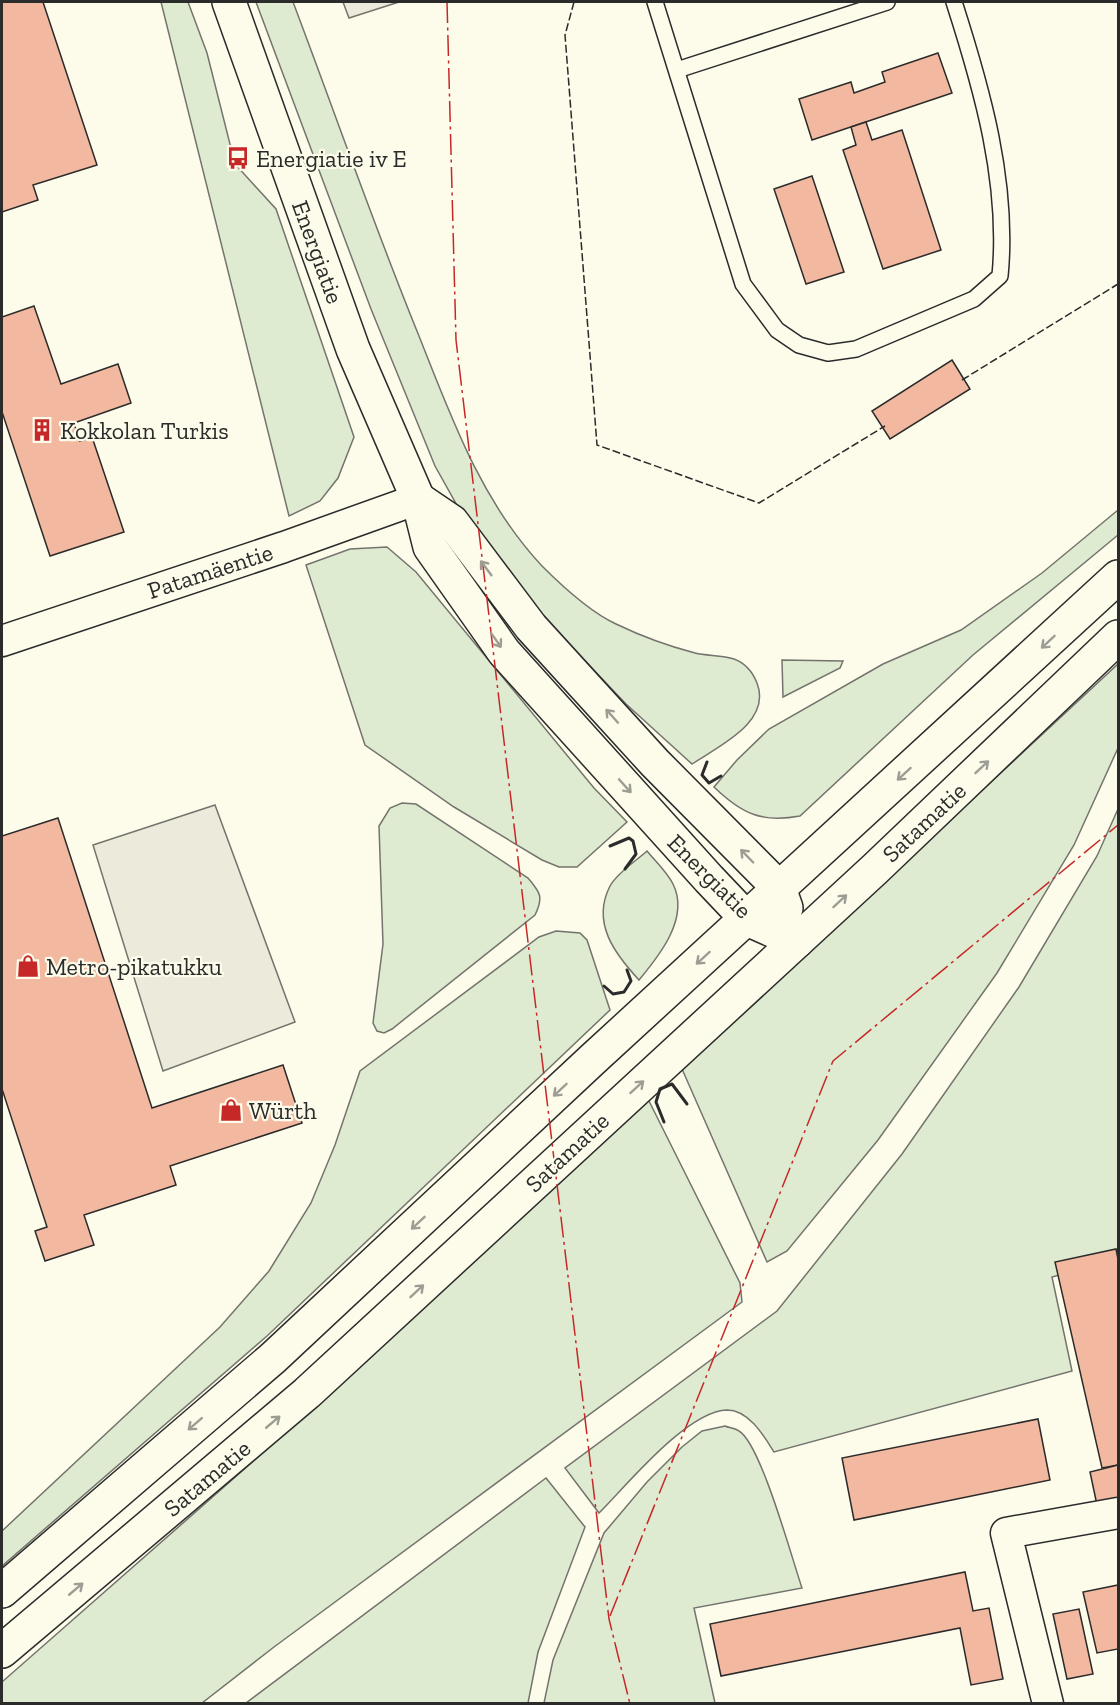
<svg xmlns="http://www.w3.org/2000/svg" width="1120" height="1705" font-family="'Zilla Slab',serif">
	<rect width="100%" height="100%" fill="#fdfbea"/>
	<g fill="#deebd1" stroke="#74746e" stroke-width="1.5">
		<polygon points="161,2 188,2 207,53 235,164 276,209 354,437 338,478 320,501 289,516"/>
		<path d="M256 2H293C335 113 374 226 419 336 451 417 481 501 542 566 562 586 590 612 616 624 641 636 668 646 695 653 707 656 722 655 734 659 745 663 753 673 757 683 772 722 719 746 692 764L626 704 550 624 468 525 435 466 371 309Z"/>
		<path d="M1118 510V535L973 655 800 816C762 823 742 814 714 787L737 760 769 729 883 664 961 630 1042 573Z"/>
		<polygon points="387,547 416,572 594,788 627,822 577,867 559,867 542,860 454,807 365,745 306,565 350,549"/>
		<polygon points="782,660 843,661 840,668 783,697"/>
		<polygon points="1118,664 1118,748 1074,845 997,973 878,1140 787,1251 767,1262 682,1069"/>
		<path d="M402 803 416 804 528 878C540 892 544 897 535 915L392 1029 384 1033 377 1031 373 1023 383 944 379 826 390 808Z"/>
		<path d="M1118 809V1258L1052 1277 1072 1371 774 1452C764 1436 749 1410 727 1410 687 1411 627 1485 599 1513L565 1468 777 1311 902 1154 1019 987 1097 856Z"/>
		<path d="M647 851C655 861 667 872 673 884 690 918 659 956 639 980 615 954 591 923 610 886 617 873 636 861 647 851Z"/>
		<polygon points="556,931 580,933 587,940 610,1010 267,1336 2,1566 2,1531 220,1327 269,1271 311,1203 335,1145 360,1071 539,937"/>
		<polygon points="648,1099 740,1283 742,1302 274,1647 202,1703 2,1703 2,1682 315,1407"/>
		<path d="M725 1426C729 1428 735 1428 739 1431 761 1444 792 1559 802 1588L694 1608 715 1703H544L553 1660 604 1533 647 1482 682 1447 702 1431Z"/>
		<polygon points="546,1478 585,1527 538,1652 528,1703 246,1703"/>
	</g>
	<g fill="#eceadb" stroke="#74746e" stroke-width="1.5">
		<polygon points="343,2 399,2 349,18"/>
		<polygon points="215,805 295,1022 163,1071 93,845"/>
	</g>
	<g fill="#f2b8a0" stroke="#2b2b2b" stroke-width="1.5">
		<polygon points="2,2 43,2 97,165 33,185 38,200 2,212"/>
		<polygon points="938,53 952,93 812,140 799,99 851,82 854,93 885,82 882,72"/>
		<polygon points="866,122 872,140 902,130 941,250 883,269 843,150 856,145 851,127"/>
		<polygon points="812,176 844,272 806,284 774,189"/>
		<polygon points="34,306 61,384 118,364 131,403 74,423 80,441 92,437 124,532 50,556 2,412 2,317"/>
		<polygon points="952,360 970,389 890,439 872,411"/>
		<polygon points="58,818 152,1108 283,1065 302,1123 170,1166 176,1185 84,1215 94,1245 45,1261 35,1231 47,1227 2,1089 2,836"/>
		<polygon points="1116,1249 1118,1259 1118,1465 1102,1468 1055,1262"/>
		<polygon points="1038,1419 1050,1480 854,1520 842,1458"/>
		<polygon points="1118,1465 1118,1500 1097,1505 1090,1472"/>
		<polygon points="965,1572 973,1611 989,1608 1003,1679 971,1685 960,1628 721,1676 710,1624"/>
		<polygon points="1118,1585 1118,1649 1097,1653 1083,1592"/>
		<polygon points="1079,1609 1093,1674 1067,1679 1053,1614"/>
	</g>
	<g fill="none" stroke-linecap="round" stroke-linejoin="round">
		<g stroke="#2b2b2b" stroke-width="18">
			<g id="lane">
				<path d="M655 2 743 284 777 330 799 345 828 353 856 349 974 299 1000 276C1009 183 982 89 954 2"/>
				<polyline points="677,70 887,2"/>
			</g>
		</g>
		<g stroke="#2b2b2b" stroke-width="33">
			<g id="street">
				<polyline points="2,641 284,547 418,499"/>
				<polyline points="1048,1704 1006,1533 1118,1513"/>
			</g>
		</g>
		<g stroke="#2b2b2b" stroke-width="36">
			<g id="secondary">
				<polyline points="229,2 353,349 418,499 430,547 504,652 709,879 747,919 797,941"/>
				<polyline points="418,499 452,522 531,627 655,763 779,888 786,908"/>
				<polyline points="2,1591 273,1358 593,1059 1118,577"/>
				<polyline points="2,1651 307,1393 875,869 1118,637"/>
			</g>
		</g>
		<use href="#lane" stroke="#fdfbea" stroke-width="15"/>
		<use href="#street" stroke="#fdfbea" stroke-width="30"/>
		<use href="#secondary" stroke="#fdfbea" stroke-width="33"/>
		<g stroke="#2b2b2b" stroke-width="1.5" stroke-dasharray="8 3" stroke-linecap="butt">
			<polyline points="574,2 565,35 597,445 759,503 885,426"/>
			<polyline points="962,380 1118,284"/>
		</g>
		<g stroke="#2b2b2b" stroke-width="3">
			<polyline points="707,762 702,775 709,783 721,776"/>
			<polyline points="610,846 629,838 633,841 636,854 625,869"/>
			<polyline points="604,986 613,994 624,992 631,981 627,970"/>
			<polyline points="664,1122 656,1102 660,1089 672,1084 687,1104"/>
		</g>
		<g stroke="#c62828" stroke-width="1.5" stroke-dasharray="21 4.5 3 4.5" stroke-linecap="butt">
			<polyline points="447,2 456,340 609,1619 630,1704"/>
			<polyline points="610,1616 833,1061 1118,825"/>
		</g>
	</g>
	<defs><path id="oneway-shaft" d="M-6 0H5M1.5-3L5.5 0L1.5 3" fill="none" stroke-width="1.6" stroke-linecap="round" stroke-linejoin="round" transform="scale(1.5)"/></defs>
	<g stroke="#9e9d94">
		<use href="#oneway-shaft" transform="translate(486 568) rotate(-127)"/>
		<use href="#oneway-shaft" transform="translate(496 640) rotate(55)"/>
		<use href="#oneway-shaft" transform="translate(1048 642) rotate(137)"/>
		<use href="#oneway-shaft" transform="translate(612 716) rotate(-132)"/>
		<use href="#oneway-shaft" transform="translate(982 767) rotate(-43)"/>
		<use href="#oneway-shaft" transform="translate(904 774) rotate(138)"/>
		<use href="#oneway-shaft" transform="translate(625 786) rotate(48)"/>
		<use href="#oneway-shaft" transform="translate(747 856) rotate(-134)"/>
		<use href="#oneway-shaft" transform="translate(840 901) rotate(-43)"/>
		<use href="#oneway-shaft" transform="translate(703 958) rotate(138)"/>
		<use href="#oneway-shaft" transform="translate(637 1087) rotate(-42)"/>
		<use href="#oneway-shaft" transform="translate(560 1090) rotate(137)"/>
		<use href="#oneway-shaft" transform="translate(418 1223) rotate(137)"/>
		<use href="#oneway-shaft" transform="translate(417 1291) rotate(-43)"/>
		<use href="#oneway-shaft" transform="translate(273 1422) rotate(-40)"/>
		<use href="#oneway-shaft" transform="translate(195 1424) rotate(139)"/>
		<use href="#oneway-shaft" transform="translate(76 1589) rotate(-40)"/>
	</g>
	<defs>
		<g id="bus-bare" transform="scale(1.8)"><path d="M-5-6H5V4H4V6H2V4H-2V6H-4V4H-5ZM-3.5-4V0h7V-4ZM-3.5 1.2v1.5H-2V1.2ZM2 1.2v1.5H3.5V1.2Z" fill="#c62828" stroke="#fdfbea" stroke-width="2.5" paint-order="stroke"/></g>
		<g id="building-bare" transform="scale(1.8)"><path d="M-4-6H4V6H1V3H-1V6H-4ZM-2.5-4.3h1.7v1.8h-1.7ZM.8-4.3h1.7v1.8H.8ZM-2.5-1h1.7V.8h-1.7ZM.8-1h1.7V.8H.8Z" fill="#c62828" stroke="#fdfbea" stroke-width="2.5" paint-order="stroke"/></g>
		<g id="shop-bare" transform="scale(1.8)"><path d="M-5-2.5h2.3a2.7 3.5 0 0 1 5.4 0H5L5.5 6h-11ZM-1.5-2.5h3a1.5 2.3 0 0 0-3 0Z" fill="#c62828" stroke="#fdfbea" stroke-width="2.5" paint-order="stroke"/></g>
	</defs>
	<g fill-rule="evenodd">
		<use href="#bus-bare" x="238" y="158"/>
		<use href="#building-bare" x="42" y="430"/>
		<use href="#shop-bare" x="28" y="966"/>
		<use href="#shop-bare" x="231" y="1110"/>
	</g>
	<g text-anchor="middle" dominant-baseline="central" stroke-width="4.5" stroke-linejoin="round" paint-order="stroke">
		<g font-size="24" fill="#2b2b2b" stroke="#fdfbea" text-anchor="start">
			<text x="256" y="158">Energiatie iv E</text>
			<text x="60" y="430">Kokkolan Turkis</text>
			<text x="46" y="966">Metro-pikatukku</text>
			<text x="249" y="1110">Würth</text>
		</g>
		<g font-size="24" fill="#2b2b2b" stroke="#fdfbea">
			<text transform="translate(318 252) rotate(70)">Energiatie</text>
			<text transform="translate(210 571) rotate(-18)">Patamäentie</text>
			<text transform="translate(924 822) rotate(-43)">Satamatie</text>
			<text transform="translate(710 876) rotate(45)">Energiatie</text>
			<text transform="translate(567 1152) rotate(-43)">Satamatie</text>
			<text transform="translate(207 1478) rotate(-40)">Satamatie</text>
		</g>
	</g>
	<rect width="1120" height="1705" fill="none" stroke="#2b2b2b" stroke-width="6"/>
</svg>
